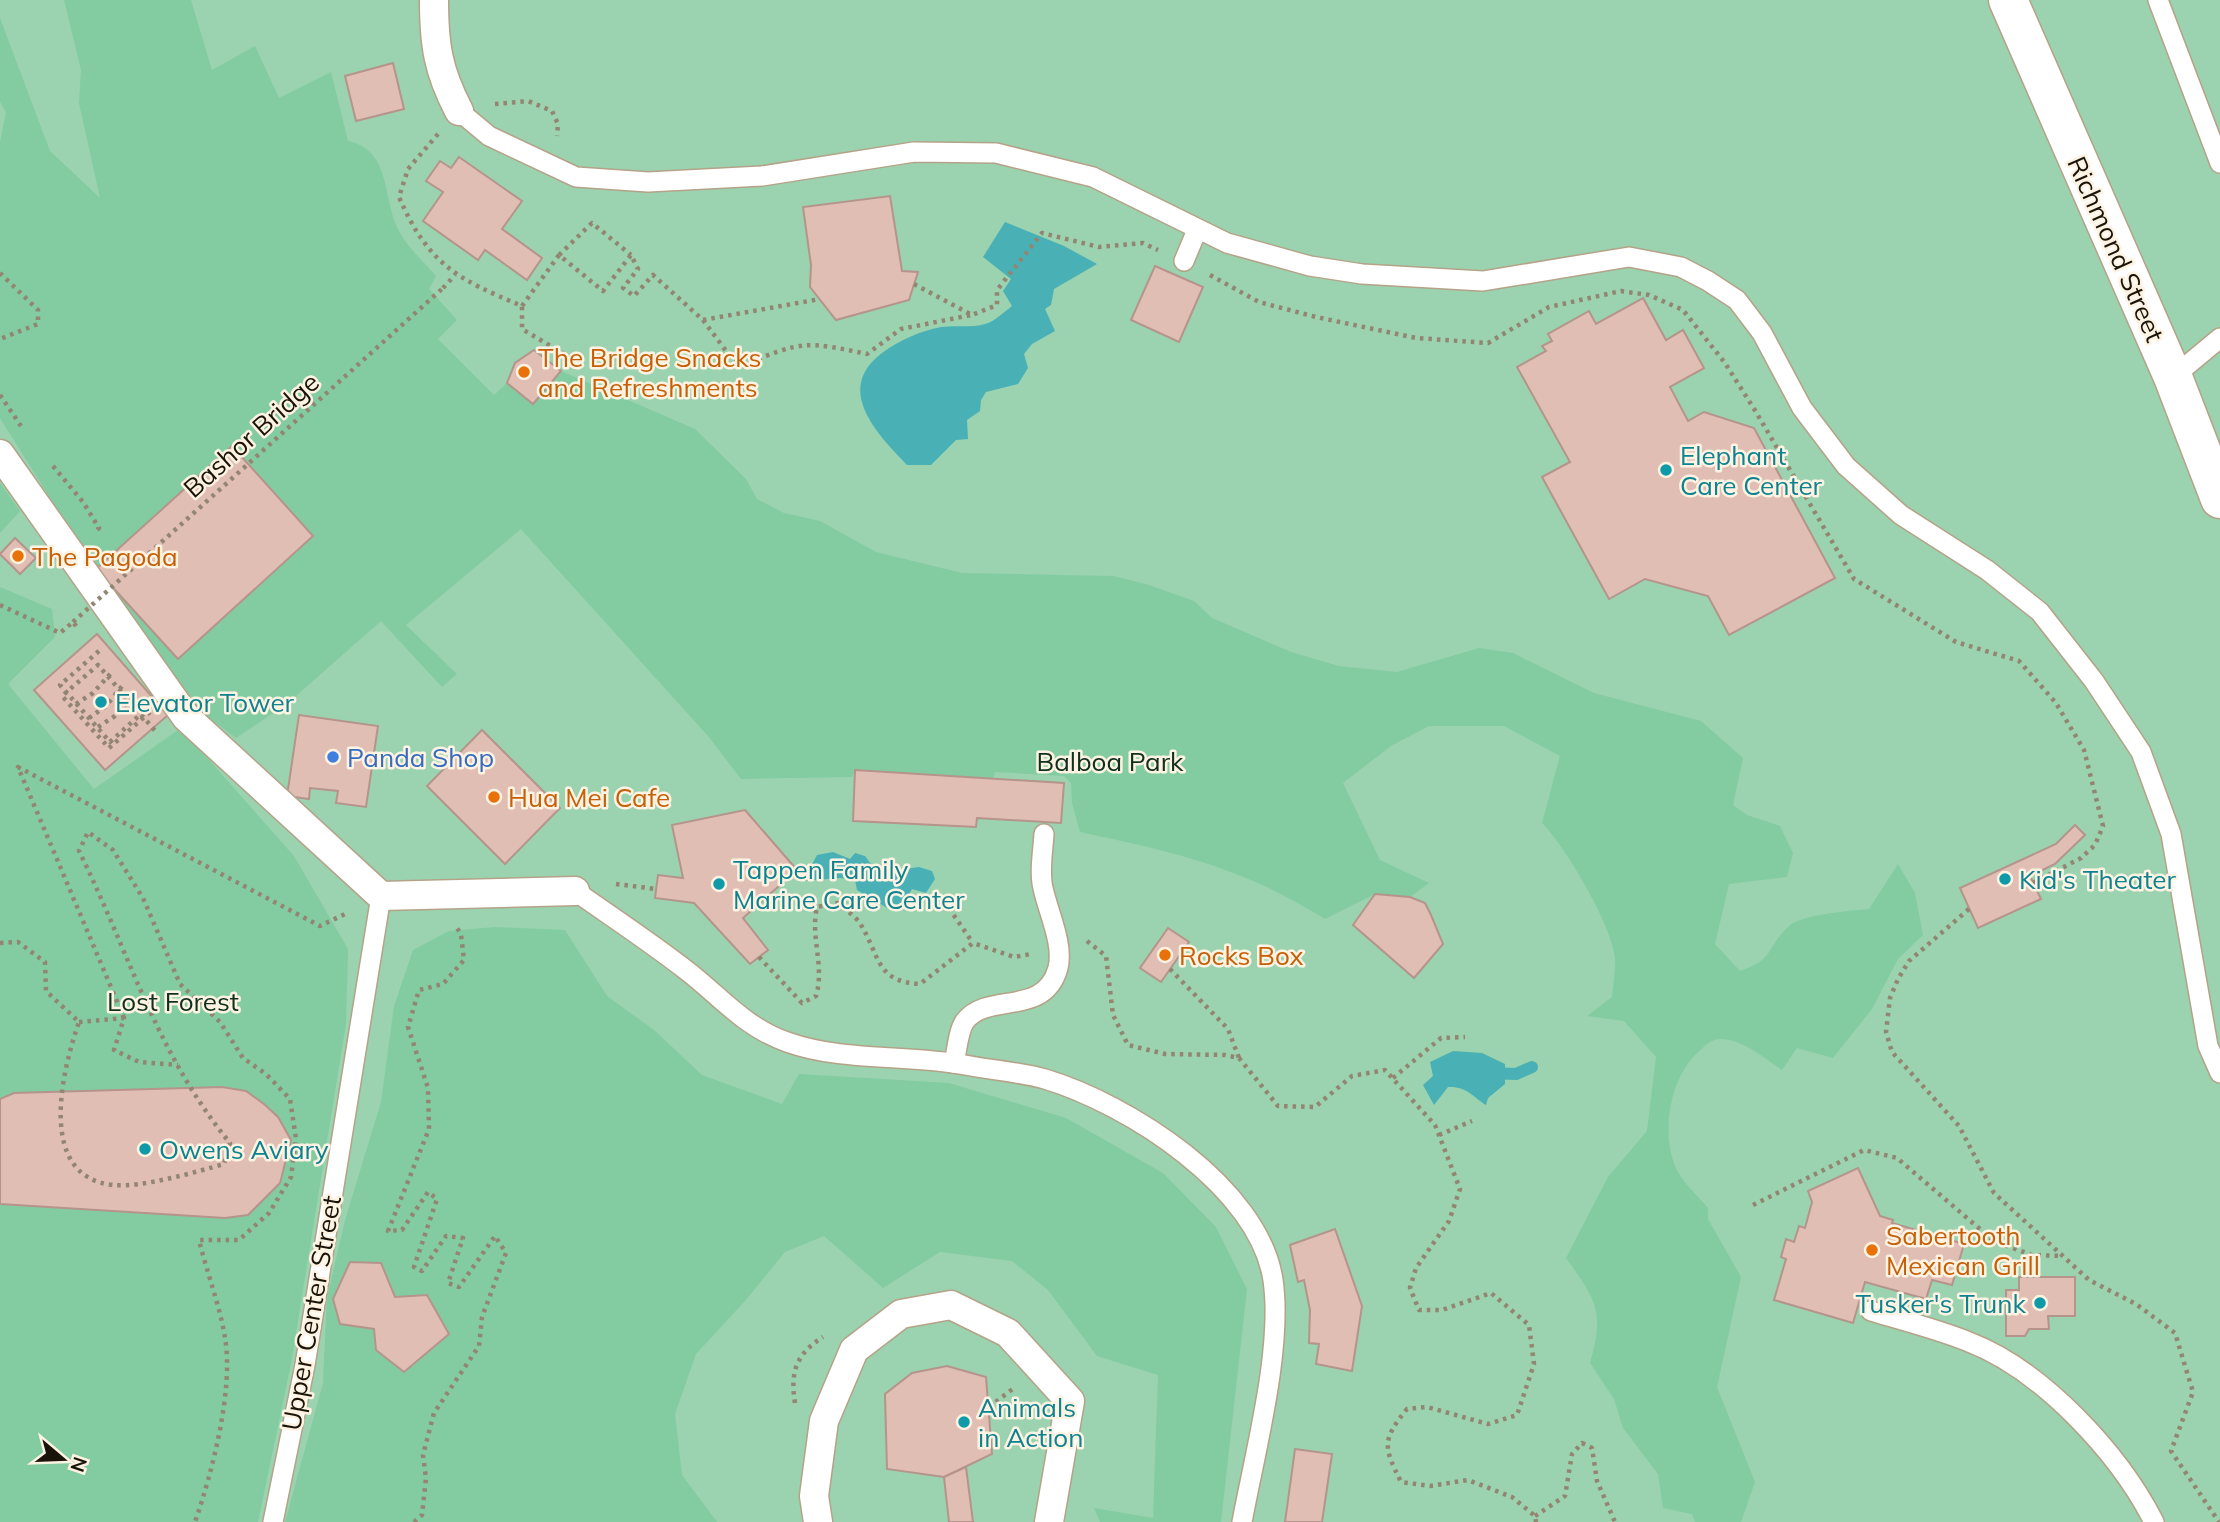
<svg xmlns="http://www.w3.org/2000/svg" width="2220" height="1522" font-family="Mulish,sans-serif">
	<rect width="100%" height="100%" fill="#f7e5c9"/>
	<rect fill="#9bd2b0" x="0" y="0" width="2220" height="1522"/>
	<g fill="#83cca1">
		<path d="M64 0H191L212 70 255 46 279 98 331 72 348 141C391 150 382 196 398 229 406 246 424 262 436 276L429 289 457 320 438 339 494 395 507 383 533 404 561 371 695 429 746 479 757 499 784 513 820 521 876 552 962 573 1114 576 1149 585 1194 601 1212 618 1291 652 1339 666 1397 672 1479 648 1513 653 1594 693 1701 721 1743 758 1733 805 1747 815 1780 826 1793 853 1787 877 1729 884 1715 944 1740 971C1775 959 1766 948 1788 927 1800 914 1850 911 1869 909L1898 864 1915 893 1923 935 1898 959 1872 1009 1833 1058 1797 1048 1782 1070C1764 1058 1744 1040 1721 1039 1711 1039 1705 1046 1698 1052 1670 1078 1661 1131 1675 1166 1681 1181 1698 1196 1708 1208V1219L1741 1277 1717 1387 1755 1482 1741 1522H1695L1692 1514 1663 1508 1658 1474 1623 1428 1614 1399 1590 1363C1605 1311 1596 1300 1566 1258L1608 1177 1647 1131 1656 1057 1624 1021 1587 1016 1612 997C1613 984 1616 970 1615 958 1612 925 1565 846 1542 823L1560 756 1504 726H1429L1391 746 1343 783 1380 860 1429 883 1410 897 1375 894 1325 919C1242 867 1174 852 1080 832L1072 803 1071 783 1064 776 995 772 993 779 855 770 852 777 741 779 708 736 521 529 406 625 457 674 442 687 381 621 288 703 236 738 198 710 147 640 90 562 0 418V142L6 112 0 102V18L50 151 100 198 79 103 81 70Z"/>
		<polygon points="0,483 20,511 0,533"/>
		<polygon points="0,587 52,609 55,637 8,684 94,789 181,728 294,856 348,949 346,1024 291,1364 258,1522 0,1522"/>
		<polygon points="495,927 565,930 607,996 654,1030 702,1075 782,1104 799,1074 949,1083 1066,1118 1163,1173 1216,1227 1247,1289 1221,1522 1100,1522 1094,1508 1153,1518 1158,1375 1097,1356 1048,1290 1012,1261 940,1252 883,1288 824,1236 785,1252 745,1301 696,1354 675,1414 682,1475 717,1522 285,1522 323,1383 327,1298 345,1220 381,1102 394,1006 413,950 449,931"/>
	</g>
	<g fill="#49b1b5">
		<path d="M1005 222 1064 246 1097 264 1054 289 1051 305 1045 309 1055 331 1032 344 1024 354 1028 368 1018 384 986 392 981 400 980 411 967 420 968 439 956 440 931 465H907C876 433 834 389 882 353 900 340 920 331 941 327 956 325 971 328 985 324 994 322 1004 312 1012 306L1003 291 1011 279 983 257Z"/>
		<polygon points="833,852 850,859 855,853 865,856 874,868 886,872 919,867 932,871 935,879 926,893 912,889 901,909 889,909 857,890 855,880 840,878 803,881 817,855"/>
		<path d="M1453 1051 1482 1053 1505 1064V1084L1488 1098 1486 1105C1472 1096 1466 1086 1448 1087L1434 1105 1423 1085 1433 1076 1430 1062Z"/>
	</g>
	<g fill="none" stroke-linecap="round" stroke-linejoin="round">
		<polyline stroke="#49b1b5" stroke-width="12" points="1489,1073 1516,1074 1532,1067"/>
	</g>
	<g fill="#e0beb4" stroke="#b5948b" stroke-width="2">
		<polygon points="393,63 404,109 356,121 345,76"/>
		<polygon points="459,157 522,201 502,229 542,258 527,280 485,250 478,260 423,221 443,192 426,181 440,161 451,168"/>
		<polygon points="890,196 902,271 918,272 909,300 836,320 810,287 811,265 803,207"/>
		<polygon points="1155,266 1203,287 1179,342 1131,320"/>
		<polygon points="1643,298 1666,340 1683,330 1704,368 1670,387 1688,421 1704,412 1754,428 1835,578 1729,635 1708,596 1645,579 1609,599 1542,477 1570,462 1517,367 1546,351 1542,346 1552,341 1548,334 1589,311 1596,324"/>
		<polygon points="534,350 561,371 533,404 507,383 515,363"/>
		<polygon points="232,446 313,536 178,659 96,569"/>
		<polygon points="15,538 36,558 20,574 0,554"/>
		<polygon points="97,634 168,715 105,770 34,690"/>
		<polygon points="299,715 378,726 366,807 336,803 338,791 310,788 309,799 287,796"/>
		<polygon points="482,730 560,808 505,864 427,786"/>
		<polygon points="855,770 1064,783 1061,823 977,818 976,827 853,821"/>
		<polygon points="745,810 797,870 743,918 768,950 750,964 694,903 655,898 658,875 683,878 672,825"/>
		<polygon points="2075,825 2085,835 2055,864 2030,876 2041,899 1978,928 1960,888 2056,844"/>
		<polygon points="1375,894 1410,897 1425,903 1431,915 1443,944 1414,978 1353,925"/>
		<polygon points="1168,928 1189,942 1161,982 1140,968"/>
		<polygon points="222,1087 246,1091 264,1104 278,1117 291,1140 280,1183 248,1215 225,1218 0,1204 0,1099 14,1093"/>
		<polygon points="1858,1168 1880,1216 1893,1220 1892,1223 1964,1244 1952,1285 1932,1280 1926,1299 1865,1282 1853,1323 1774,1300 1786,1259 1781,1257 1786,1239 1794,1242 1799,1226 1805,1228 1812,1202 1808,1191"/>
		<polygon points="1335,1229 1362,1306 1352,1371 1316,1364 1319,1344 1309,1343 1310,1310 1304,1280 1298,1282 1290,1245"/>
		<polygon points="350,1262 381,1263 395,1297 427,1295 449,1334 404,1372 376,1350 374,1329 340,1324 333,1299"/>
		<polygon points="2019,1277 2075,1277 2075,1316 2048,1316 2049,1329 2029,1329 2025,1336 2006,1336 2006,1290 2019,1290"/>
		<polygon points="947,1366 986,1377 992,1454 944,1477 887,1469 885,1394 912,1373"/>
		<polygon points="1295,1449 1332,1454 1322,1522 1285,1522"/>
		<polygon points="966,1467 973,1522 949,1522 944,1477"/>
	</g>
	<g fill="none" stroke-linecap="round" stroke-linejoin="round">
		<g stroke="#b4a388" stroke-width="22">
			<g id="service">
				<polyline points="2158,0 2220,163"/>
				<polyline points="459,111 489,136 576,177 648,182 762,176 914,152 996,153 1093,177 1227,243 1310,266 1362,274 1483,281 1629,257 1681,267 1708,281 1737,300 1762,333 1802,408 1846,466 1901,515 1987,570 2040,612 2094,681 2141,752 2171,834 2208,1046 2220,1073"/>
				<polyline points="1184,261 1197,230"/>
				<polyline points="2173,377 2220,338"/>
				<path d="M575 891C612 917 650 942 686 970 720 996 744 1027 787 1042 843 1062 907 1054 965 1065 991 1070 1020 1072 1045 1079 1128 1104 1259 1187 1273 1280 1283 1348 1255 1452 1242 1522"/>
				<path d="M954 1063C957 1051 958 1031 965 1021 989 991 1044 1018 1058 968 1064 944 1048 912 1043 888 1039 872 1043 851 1044 834"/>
				<path d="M1871 1311C1904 1321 1937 1329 1969 1342 2042 1370 2119 1453 2154 1522"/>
				<polyline points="273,1522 305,1365 381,896"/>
			</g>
		</g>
		<g stroke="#b4a388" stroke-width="31">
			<g id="pedestrian">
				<path d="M434 0C434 45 438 71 459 111"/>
				<polyline points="0,454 186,717 381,896 575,891"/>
				<polyline points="818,1522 814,1496 824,1421 854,1350 901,1314 951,1305 1008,1333 1070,1401 1049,1522"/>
			</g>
		</g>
		<g stroke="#b4a388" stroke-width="41">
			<polyline id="tertiary" points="2008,0 2173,377 2220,499"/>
		</g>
		<g stroke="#928571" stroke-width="4.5" stroke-dasharray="3.5 5" stroke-linecap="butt">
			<polyline points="495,104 528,101 552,111 558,124 557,136"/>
			<path d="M438 134 408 169 399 197C428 264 457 279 522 306V329L581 364"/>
			<polyline points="559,255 592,223 631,255"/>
			<polyline points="0,273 38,310 38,324 0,339"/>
			<polyline points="1210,275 1259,302 1316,317 1416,338 1488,343 1549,307 1621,291 1649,295 1683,310 1725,363 1756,412 1854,579 1956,642 2019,661 2056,703 2084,750 2103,826 2095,845 2081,858 2033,883"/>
			<polyline points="914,284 972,315 997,305 997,290 1042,233 1099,247 1143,243 1158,250"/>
			<polyline points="443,288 455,275"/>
			<polyline points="522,306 559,255 603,291 631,255 638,269 623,288 634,296 653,275 703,320 820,299"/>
			<path d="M703 320 732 359 745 364C803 341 806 341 867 354L901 329 971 315"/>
			<polyline points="0,395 21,426"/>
			<polyline points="53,466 83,502 99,528 96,531"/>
			<polyline points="0,605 60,633 73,622 79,630"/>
			<polyline points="99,651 60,685 110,742 142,713"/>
			<polyline points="76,704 93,693 112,672"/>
			<polyline points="89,718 106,706 123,685"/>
			<polyline points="98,727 115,716 131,698"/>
			<polyline points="616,884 656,889"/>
			<polyline points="944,901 973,943"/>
			<polyline points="1969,909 1909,961 1898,979 1890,998 1886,1032 1892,1052 1959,1126 1994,1193 2089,1280 2136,1304 2175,1333 2193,1392 2171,1451 2219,1522"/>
			<path d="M1087 941 1106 956 1113 1015 1128 1045 1165 1054 1225 1055 1239 1058 1278 1106 1315 1107 1352 1076 1385 1070 1435 1125 1460 1189 1449 1221 1416 1268 1410 1288 1419 1310H1442L1491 1293 1529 1325 1534 1364 1517 1415 1488 1424 1427 1407 1407 1409C1382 1440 1383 1446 1401 1482L1430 1486 1468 1480 1512 1497 1535 1516 1536 1522"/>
			<path d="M0 943 18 942 45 962 46 991 79 1022C62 1070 36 1177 113 1185 141 1188 196 1172 224 1164L230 1143C156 1053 129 952 79 851L88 832 113 850 143 898 180 984 220 1022 243 1058 266 1074 290 1099 296 1139 291 1177 269 1213 239 1240H199C207 1273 220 1306 225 1338 234 1389 212 1473 195 1522"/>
			<path d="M759 957 802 1003 816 996C825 966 810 937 817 907L838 903C844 909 854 915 859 922 880 953 874 982 920 984L973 943 1014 957 1031 954"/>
			<polyline points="1170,969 1228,1029 1239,1058"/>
			<polyline points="124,1018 18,767 320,926 349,912"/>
			<polyline points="79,1022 124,1018 114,1050 139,1062 178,1065"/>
			<polyline points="1393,1078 1441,1038 1465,1037"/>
			<polyline points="1439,1135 1472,1121"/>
			<polyline points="1753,1205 1864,1150 1897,1158 1994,1241 2032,1255 2062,1256"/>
			<path d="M795 1403C790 1372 796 1354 823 1337"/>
			<polyline points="989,1407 1014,1388"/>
			<polyline points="1535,1516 1565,1496 1572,1454 1582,1443 1592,1448 1597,1481 1615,1522"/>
			<polyline points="414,1522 422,1515 426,1478 423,1455 434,1413 479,1346 482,1317 506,1253 495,1236 459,1287 448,1283 463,1238 446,1236 422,1271 414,1267 437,1199 428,1192 402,1230 388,1231 429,1129 428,1088 408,1027 419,990 443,984 464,960 461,934 457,928"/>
		</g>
		<use href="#service" stroke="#fff" stroke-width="19"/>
		<use href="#pedestrian" stroke="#fff" stroke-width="28"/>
		<use href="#tertiary" stroke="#fff" stroke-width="38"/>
		<g stroke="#928571" stroke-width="4.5" stroke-dasharray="3.5 5" stroke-linecap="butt">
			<polyline points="73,622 443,288"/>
			<polyline points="150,712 109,748 62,696 98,665 158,734"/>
		</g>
	</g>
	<g fill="#e8710a" stroke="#fef3e2" stroke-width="2.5">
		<circle cx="524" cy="372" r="7"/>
		<circle cx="18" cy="556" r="7"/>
		<circle cx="494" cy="797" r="7"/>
		<circle cx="1165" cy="955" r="7"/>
		<circle cx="1872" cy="1250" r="7"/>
	</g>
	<g fill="#0f9aa8" stroke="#fef3e2" stroke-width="2.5">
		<circle cx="1666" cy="470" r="7"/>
		<circle cx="101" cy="702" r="7"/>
		<circle cx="2005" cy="879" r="7"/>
		<circle cx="719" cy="884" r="7"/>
		<circle cx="145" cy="1149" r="7"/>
		<circle cx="2040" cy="1303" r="7"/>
		<circle cx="964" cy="1422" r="7"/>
	</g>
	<circle fill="#3f7fe0" stroke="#fef3e2" stroke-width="2.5" cx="333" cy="757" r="7"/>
	<g text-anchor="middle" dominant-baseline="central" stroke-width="5" stroke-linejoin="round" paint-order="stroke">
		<g font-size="26" fill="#191309" stroke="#fef3e2">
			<text transform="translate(2116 249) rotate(66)">Richmond Street</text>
			<text transform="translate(251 435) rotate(-42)">Bashor Bridge</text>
			<text transform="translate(311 1313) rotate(-80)">Upper Center Street</text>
		</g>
		<g font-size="26" fill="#c56008" stroke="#fef3e2" text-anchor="start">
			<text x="538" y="357">The Bridge Snacks<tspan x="538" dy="30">and Refreshments</tspan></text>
			<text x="32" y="556">The Pagoda</text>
			<text x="508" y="797">Hua Mei Cafe</text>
			<text x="1179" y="955">Rocks Box</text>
			<text x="1886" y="1235">Sabertooth<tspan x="1886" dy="30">Mexican Grill</tspan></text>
		</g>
		<g font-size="26" fill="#0d838f" stroke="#fef3e2" text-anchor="start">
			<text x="1680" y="455">Elephant<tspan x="1680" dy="30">Care Center</tspan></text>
			<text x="115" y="702">Elevator Tower</text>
			<text x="733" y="869">Tappen Family<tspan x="733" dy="30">Marine Care Center</tspan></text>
			<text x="2019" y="879">Kid's Theater</text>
			<text x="159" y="1149">Owens Aviary</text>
			<text x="2026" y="1303" text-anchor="end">Tusker's Trunk</text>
			<text x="978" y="1407">Animals<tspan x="978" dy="30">in Action</tspan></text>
		</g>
		<g font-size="26" fill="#366cbe" stroke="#fef3e2" text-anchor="start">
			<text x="347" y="757">Panda Shop</text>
		</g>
		<g font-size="26" fill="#10301f" stroke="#fef3e2">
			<text x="1110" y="761">Balboa Park</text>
			<text x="173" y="1001">Lost Forest</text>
		</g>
	</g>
	<g transform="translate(63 1459) rotate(109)" stroke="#fef3e2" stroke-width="5" paint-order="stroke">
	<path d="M0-5L12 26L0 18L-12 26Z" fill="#191309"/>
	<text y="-10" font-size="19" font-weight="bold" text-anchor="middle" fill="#191309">N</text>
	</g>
</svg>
